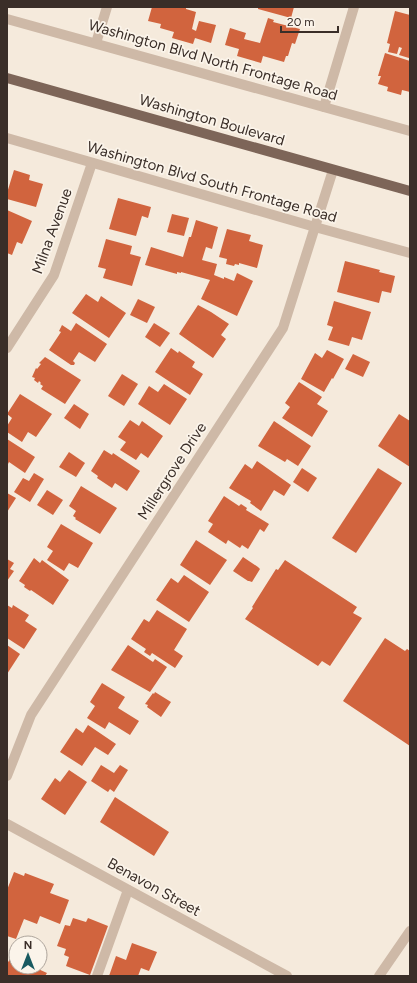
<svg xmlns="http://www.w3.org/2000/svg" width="417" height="983" font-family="Figtree,sans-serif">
	<rect width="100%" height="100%" fill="#f5eadc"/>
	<g fill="#d1643e">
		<polygon points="152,7 186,7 186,9 196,12 192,29 196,31 199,21 216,25 211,43 195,38 193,44 172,38 174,32 160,28 161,24 148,21"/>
		<polygon points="258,7 294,7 291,18 258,9"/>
		<polygon points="395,11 410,15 410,54 409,58 399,55 402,48 399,47 397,54 388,52 390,44 387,43"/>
		<polygon points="268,18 274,20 273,22 300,29 295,44 292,43 288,56 286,56 284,62 263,56 261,63 237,56 239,49 225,45 230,28 246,33 244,39 260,43"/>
		<polygon points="385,53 410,61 410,92 402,90 401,95 387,91 388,87 378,84 381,76 378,76"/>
		<polygon points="14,170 30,175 29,180 43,184 36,207 7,199 7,193"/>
		<polygon points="118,198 151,207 148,218 142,216 136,236 109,229"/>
		<polygon points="7,210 32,221 22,244 17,242 12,255 7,253"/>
		<polygon points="172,214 189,218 184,236 167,232"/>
		<polygon points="196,220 218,227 212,249 206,247 202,260 217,264 214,275 224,279 224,277 234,281 237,273 253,281 237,316 201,299 210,280 181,272 181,273 177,272 177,274 145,265 151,247 183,257 189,237 191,237"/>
		<polygon points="227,229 251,235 249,241 263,245 257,268 239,263 239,265 235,264 234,266 226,264 227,259 219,257"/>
		<polygon points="106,239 132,246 130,254 141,257 132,286 103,278 106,269 98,267"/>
		<polygon points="345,261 380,270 379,272 395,276 391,293 382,291 379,303 337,292"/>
		<polygon points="86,294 98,302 101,296 126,313 109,338 72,313"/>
		<polygon points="138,299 155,307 147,323 130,315"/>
		<polygon points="334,301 371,312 362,340 352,337 349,346 328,340 333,327 327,325"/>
		<polygon points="198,305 211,312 229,324 221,335 226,339 213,358 179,334"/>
		<polygon points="76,323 107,344 95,362 79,352 73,361 75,363 74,365 71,365 49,350 61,332 59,331 62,325 71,331"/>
		<polygon points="154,323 170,333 160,347 145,337"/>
		<polygon points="171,348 178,353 179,351 195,362 192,367 203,374 190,395 155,372"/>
		<polygon points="327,350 344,359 333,379 332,378 324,392 301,379 315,353 322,358"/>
		<polygon points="353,354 370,362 363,377 345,369"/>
		<polygon points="45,357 81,380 65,404 41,389 43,386 40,384 41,383 39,381 38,383 34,380 35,378 32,377 36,368 37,369 41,364 39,363"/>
		<polygon points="122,374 138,384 124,406 108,396"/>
		<polygon points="299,382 322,397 317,404 328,411 312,437 282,418 290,407 285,403"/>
		<polygon points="164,384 187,399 170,425 138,404 149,386 158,392"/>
		<polygon points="20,394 52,414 36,437 28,432 22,442 7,432 7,426 12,418 7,414"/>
		<polygon points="74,404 89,414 80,429 64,418"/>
		<polygon points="399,414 410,421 410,467 378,446"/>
		<polygon points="130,420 139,426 142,421 163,436 148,458 141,453 136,460 120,450 126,442 118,437"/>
		<polygon points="274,421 311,446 298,466 287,459 285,462 258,446"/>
		<polygon points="7,439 35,457 25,473 9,462 7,466"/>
		<polygon points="104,450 112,455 113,453 140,471 127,491 115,483 112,488 97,478 98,476 91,471"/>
		<polygon points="69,452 85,463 76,477 59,467"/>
		<polygon points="257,461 291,485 284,496 274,490 261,511 250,503 251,501 229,488 245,464 252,469"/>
		<polygon points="302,468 317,478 308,492 293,482"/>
		<polygon points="378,468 402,483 356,553 332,538"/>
		<polygon points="34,473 44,479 30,502 14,492 23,478 29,481"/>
		<polygon points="81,486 117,508 100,534 75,519 76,518 73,516 76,511 69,506"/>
		<polygon points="47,490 63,500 53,515 37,505"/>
		<polygon points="7,493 16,498 7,512"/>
		<polygon points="224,496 239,506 241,504 247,508 246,510 269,524 264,532 260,529 248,549 242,545 240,548 228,540 226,544 208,532 213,524 208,521"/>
		<polygon points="61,524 93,543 78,568 69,563 64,571 47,560 53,551 47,547"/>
		<polygon points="196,540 227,560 210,585 180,565"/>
		<polygon points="243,557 258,567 260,569 252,582 249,581 248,581 233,571"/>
		<polygon points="34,558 40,563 42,560 69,580 53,605 31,590 30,591 24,587 25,585 19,581"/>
		<polygon points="7,559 14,563 10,569 14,571 7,581"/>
		<polygon points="285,560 357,607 353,613 362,618 330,666 322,661 318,666 245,619 253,608 252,607 276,569 278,570"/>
		<polygon points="184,575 209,592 189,622 156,600 171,578 178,583"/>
		<polygon points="7,605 12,608 13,605 29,615 25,621 37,629 24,649 7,638"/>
		<polygon points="157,610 187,629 174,650 183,656 175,668 152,653 150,656 144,652 146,649 131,639 144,619 149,622"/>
		<polygon points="385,638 405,651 407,649 410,651 410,746 343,701"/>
		<polygon points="7,645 20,654 7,674"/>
		<polygon points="128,645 153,662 155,659 167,667 150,692 111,670"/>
		<polygon points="102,683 125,697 118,708 139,721 130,735 109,722 105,729 87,718 95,706 90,702"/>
		<polygon points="155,692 171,702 161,717 147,707 148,705 145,704 153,693 154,694"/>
		<polygon points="88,725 116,744 108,755 95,747 82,766 60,752 76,728 83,733"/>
		<polygon points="101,765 114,773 120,765 128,770 114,792 110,789 108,792 91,781"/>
		<polygon points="69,770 87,782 65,815 41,799 55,778 60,782"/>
		<polygon points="115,797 169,832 154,856 100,822"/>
		<polygon points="14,872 24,876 25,873 54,884 50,893 69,900 60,924 40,916 37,924 24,919 16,939 7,936 7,890"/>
		<polygon points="73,918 86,922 88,918 108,926 90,975 66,966 69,957 64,955 66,949 57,946 65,925 70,926"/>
		<polygon points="132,943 157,952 149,971 141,968 138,976 109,976 116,956 126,960"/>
		<polygon points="11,957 16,959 16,967 36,967 36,968 47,973 45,976 7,976 7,964"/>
	</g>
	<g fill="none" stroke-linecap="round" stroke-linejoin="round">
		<g stroke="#ceb9a7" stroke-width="10">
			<polyline points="7,19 410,131"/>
			<polyline points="96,43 107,7"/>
			<polyline points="324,107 354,7"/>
			<polyline points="7,138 315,227 410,253"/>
			<polyline points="7,348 54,275 92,163"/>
			<polyline points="7,776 31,715 283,328 333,170"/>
			<polyline points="7,824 287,976"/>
			<polyline points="97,976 128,890"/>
			<polyline points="379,976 410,931"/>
		</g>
		<polyline stroke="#7d6558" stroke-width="10" points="7,78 410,191"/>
	</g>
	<g text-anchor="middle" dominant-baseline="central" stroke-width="3.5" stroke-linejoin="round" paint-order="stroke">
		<g font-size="15" fill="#3a2e28" stroke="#fbf4ea">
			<text transform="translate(213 60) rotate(16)">Washington Blvd North Frontage Road</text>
			<text transform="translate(212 120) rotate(16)">Washington Boulevard</text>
			<text transform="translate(212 182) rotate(16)">Washington Blvd South Frontage Road</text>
			<text transform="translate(52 231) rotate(-70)">Milna Avenue</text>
			<text transform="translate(172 471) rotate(-57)">Millergrove Drive</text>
			<text transform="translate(154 887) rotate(29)">Benavon Street</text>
		</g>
	</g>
	<rect width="417" height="983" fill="none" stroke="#3a2e28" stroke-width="16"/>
	<g transform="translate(28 955)"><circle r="19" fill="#fbf4ea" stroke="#aea59c"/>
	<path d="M0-3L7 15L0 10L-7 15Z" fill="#195a60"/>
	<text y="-6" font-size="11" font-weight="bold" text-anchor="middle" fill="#3a2e28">N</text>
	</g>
	<path d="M281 26v6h57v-6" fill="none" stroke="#3a2e28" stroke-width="2"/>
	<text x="287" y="26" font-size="12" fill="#3a2e28" stroke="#fbf4ea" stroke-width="3" paint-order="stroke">20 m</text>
</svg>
